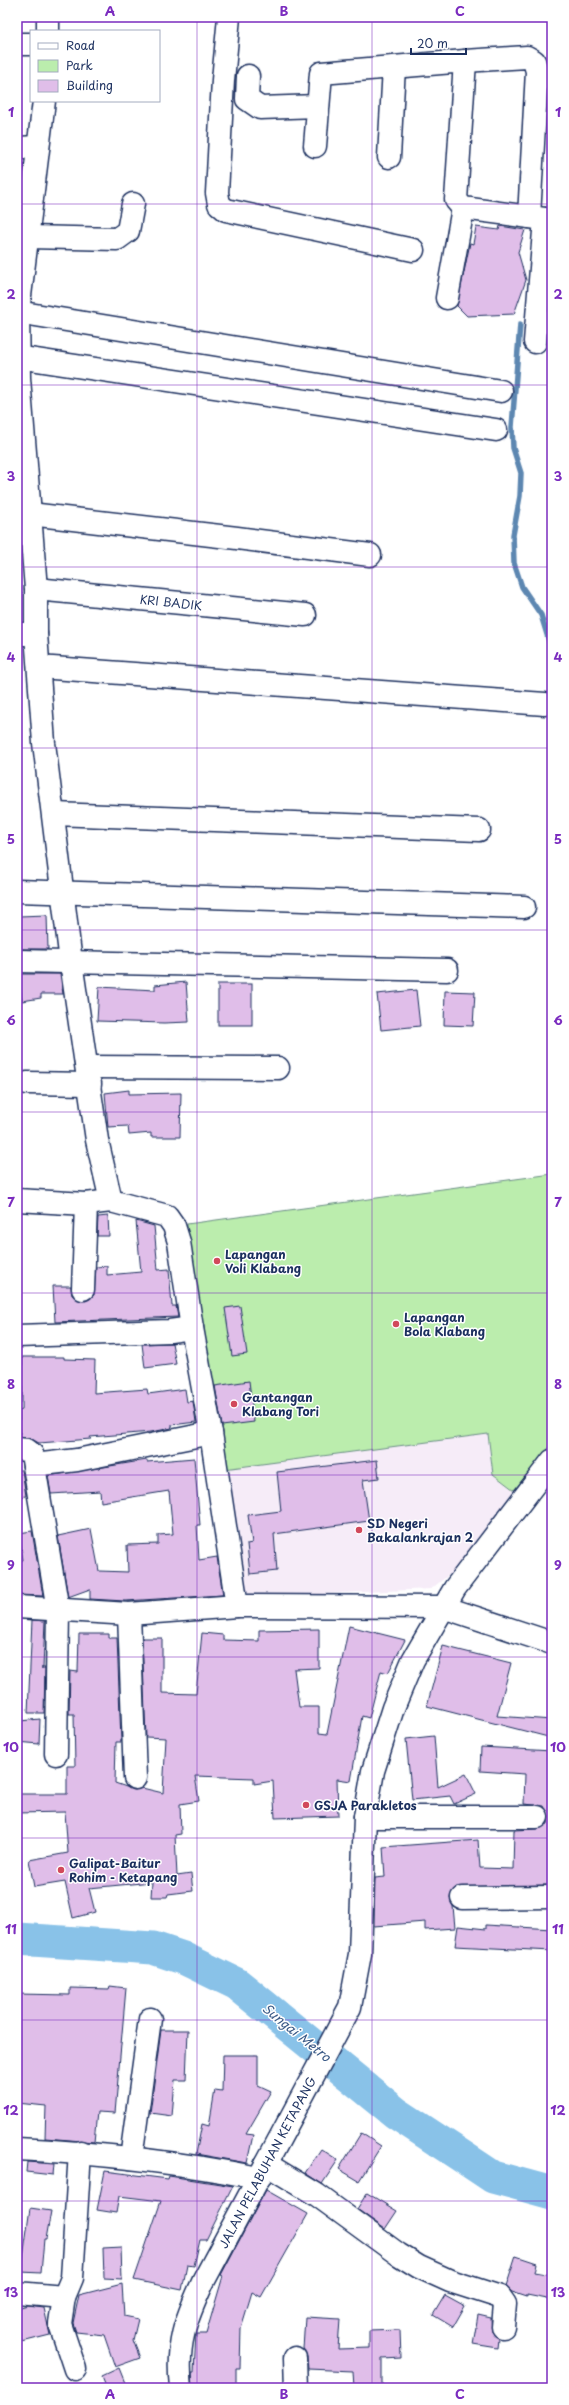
<svg xmlns="http://www.w3.org/2000/svg" width="569" height="2405" font-family="'Playpen Sans',sans-serif">
	<rect width="100%" height="100%" fill="#fff"/>
	<filter id="ink" filterUnits="userSpaceOnUse"><feTurbulence type="fractalNoise" baseFrequency=".025" numOctaves="2"/><feDisplacementMap in="SourceGraphic" scale="8" xChannelSelector="R" yChannelSelector="G"/><feConvolveMatrix kernelMatrix="1 2 1 2 8 2 1 2 1" color-interpolation-filters="sRGB"/></filter>
	<g filter="url(#ink)">
		<polygon fill="#f6ecf8" points="489,1434 493,1474 514,1490 455,1570 431,1589 254,1597 243,1592 224,1469"/>
		<polygon fill="#bbedad" stroke="#6b8e86" points="552,1174 552,1444 514,1490 493,1474 488,1434 224,1469 194,1299 187,1224"/>
		<g fill="none" stroke-linecap="round" stroke-linejoin="round">
			<polyline stroke="#5d87b1" stroke-width="5.5" points="520,324 512,427 513,448 521,473 520,496 513,535 514,563 522,587 541,615 552,651"/>
			<polyline stroke="#89c2e8" stroke-width="33" points="17,1939 153,1948 183,1958 237,1984 396,2113 466,2159 493,2177 552,2193"/>
		</g>
		<g fill="#e0bee9" stroke="#1b2f5e">
			<polygon points="500,226 525,230 518,252 526,280 514,314 467,316 457,306 470,243 473,244 476,227 499,230"/>
			<polygon points="47,915 48,949 19,949 19,916"/>
			<polygon points="19,974 60,974 63,994 41,994 41,998 22,1001"/>
			<polygon points="186,982 189,1022 164,1023 97,1021 99,987 155,990 155,985"/>
			<rect x="218" y="984" width="34" height="41"/>
			<polygon points="416,990 420,1026 381,1030 377,994"/>
			<polygon points="445,991 475,992 473,1026 444,1025"/>
			<polygon points="129,1090 129,1094 181,1093 180,1137 151,1137 151,1133 129,1135 128,1126 108,1127 105,1093"/>
			<polygon points="108,1216 109,1236 97,1236 98,1217"/>
			<polygon points="136,1221 154,1226 158,1270 169,1269 172,1306 176,1306 178,1317 55,1322 53,1286 71,1286 72,1295 83,1301 94,1295 96,1267 107,1266 107,1275 141,1272"/>
			<polygon points="240,1306 247,1354 232,1356 225,1308"/>
			<polygon points="172,1343 176,1364 145,1368 142,1344"/>
			<polygon points="22,1357 64,1357 64,1359 95,1360 94,1393 147,1389 148,1394 185,1389 187,1402 193,1401 196,1422 172,1425 172,1428 151,1432 90,1437 91,1439 39,1443 29,1438 20,1437 19,1411 22,1410"/>
			<polygon points="249,1381 254,1422 222,1426 215,1386"/>
			<polygon points="194,1458 200,1525 197,1525 199,1560 217,1557 223,1595 125,1601 90,1599 90,1589 68,1597 58,1536 91,1529 99,1571 128,1572 127,1545 158,1544 158,1535 173,1534 169,1491 101,1502 100,1491 51,1494 48,1476 147,1460 147,1462"/>
			<polygon points="377,1460 379,1478 363,1480 369,1521 274,1534 277,1571 250,1574 247,1544 252,1543 248,1515 281,1511 277,1472"/>
			<polygon points="17,1470 22,1470 26,1496 17,1497"/>
			<polygon points="32,1531 43,1596 17,1595 17,1561 23,1560 19,1533"/>
			<polygon points="32,1620 45,1621 43,1668 41,1668 45,1668 44,1713 28,1713"/>
			<polygon points="349,1626 405,1640 388,1673 381,1671 369,1718 362,1716 351,1781 337,1779 338,1816 275,1818 273,1781 254,1784 254,1778 195,1776 199,1801 180,1804 181,1834 175,1835 177,1876 191,1874 193,1891 168,1894 167,1897 151,1897 152,1882 89,1888 95,1912 73,1918 65,1882 34,1887 29,1860 68,1853 65,1812 17,1813 17,1794 67,1794 67,1766 75,1766 74,1714 69,1714 70,1671 78,1672 79,1634 109,1634 109,1638 117,1638 121,1742 116,1742 115,1783 135,1790 142,1788 163,1793 166,1738 146,1737 142,1638 162,1638 162,1693 196,1694 202,1633 223,1635 223,1640 259,1641 259,1630 319,1629 319,1668 294,1669 299,1707 319,1707 319,1733 327,1734"/>
			<polygon points="443,1646 511,1663 497,1716 552,1720 552,1738 427,1706"/>
			<polygon points="40,1719 39,1744 18,1742 20,1721"/>
			<polygon points="434,1736 438,1787 466,1774 476,1794 454,1804 450,1796 412,1800 406,1739"/>
			<polygon points="481,1747 552,1751 552,1864 549,1864 551,1885 456,1887 450,1898 453,1906 455,1928 425,1930 425,1922 374,1926 375,1878 385,1877 383,1847 478,1840 480,1868 513,1869 514,1830 537,1829 548,1824 549,1817 544,1806 524,1804 525,1774 480,1771"/>
			<polygon points="486,1925 552,1929 552,1951 455,1946 458,1926 486,1929"/>
			<polygon points="110,1986 126,1988 115,2113 97,2112 94,2142 45,2138 46,2106 17,2103 17,1994 70,1995 70,1988 109,1989"/>
			<polygon points="161,2030 188,2030 186,2080 175,2080 172,2116 150,2113"/>
			<polygon points="223,2055 258,2055 258,2085 271,2091 246,2134 253,2135 247,2163 196,2154 202,2124 209,2126 215,2090 222,2091"/>
			<polygon points="361,2133 381,2146 359,2181 339,2169"/>
			<polygon points="321,2149 338,2160 322,2184 305,2173"/>
			<polygon points="27,2162 54,2164 53,2175 26,2172"/>
			<polygon points="105,2171 168,2179 169,2176 233,2186 206,2240 200,2240 194,2266 187,2265 182,2290 134,2280 161,2201 119,2196 116,2213 97,2210"/>
			<polygon points="266,2190 308,2214 261,2297 252,2292 241,2328 240,2368 236,2368 236,2388 193,2388 192,2372 194,2372 196,2334 206,2334 223,2276 221,2275"/>
			<polygon points="367,2193 397,2211 385,2229 357,2209"/>
			<polygon points="30,2208 51,2211 46,2239 44,2239 41,2273 21,2272"/>
			<polygon points="121,2247 122,2279 104,2278 103,2248"/>
			<polygon points="516,2256 537,2263 535,2272 552,2275 552,2300 527,2295 527,2297 512,2292 506,2287"/>
			<polygon points="122,2284 124,2316 138,2319 133,2340 140,2358 115,2367 104,2335 76,2332 73,2323 79,2295"/>
			<polygon points="445,2295 465,2306 453,2327 433,2315"/>
			<polygon points="28,2306 44,2308 50,2335 22,2342 17,2322 17,2309"/>
			<polygon points="478,2315 491,2318 492,2332 499,2339 498,2348 473,2344"/>
			<polygon points="305,2317 340,2319 338,2349 369,2348 369,2331 400,2330 401,2358 382,2359 382,2388 354,2388 353,2371 308,2369 307,2357 303,2349"/>
			<polygon points="119,2368 127,2388 107,2388 102,2376"/>
		</g>
		<g fill="none" stroke-linecap="round" stroke-linejoin="round">
			<g stroke="#1b2f5e" stroke-width="25">
				<g id="minor">
					<polyline points="48,17 48,31"/>
					<polyline points="229,17 223,80 217,193 219,204 226,210 413,250"/>
					<polyline points="17,44 31,44"/>
					<polyline points="465,61 527,57 534,61 537,71 529,217"/>
					<polyline points="248,76 247,99 260,108 318,106"/>
					<polyline points="44,101 18,312 19,378 36,589 36,634 44,743 71,962 97,1140 111,1201"/>
					<polyline points="315,146 321,73 465,61 456,200 463,208 552,220"/>
					<polyline points="17,148 38,147"/>
					<polyline points="389,157 394,67"/>
					<polyline points="28,237 117,239 128,231 133,204"/>
					<polyline points="447,298 463,208"/>
					<polyline points="17,312 501,391"/>
					<polyline points="535,342 545,219"/>
					<polyline points="17,357 496,430"/>
					<polyline points="30,514 237,538 370,555"/>
					<polyline points="36,589 305,615"/>
					<polyline points="17,634 36,634"/>
					<polyline points="39,667 545,704"/>
					<polyline points="54,814 479,830"/>
					<polyline points="17,891 524,907"/>
					<polyline points="17,961 447,970"/>
					<polyline points="87,1067 278,1068"/>
					<polyline points="27,1083 90,1084"/>
					<polyline points="17,1200 86,1204 111,1201 167,1216 174,1226 179,1242 192,1328 211,1433 237,1606"/>
					<polyline points="83,1289 86,1204"/>
					<polyline points="17,1336 170,1331 192,1328"/>
					<polyline points="17,1449 27,1450 32,1454 58,1610 56,1754"/>
					<polyline points="34,1465 77,1460 211,1433"/>
					<polyline points="17,1607 129,1614 237,1606 443,1607 552,1643"/>
					<polyline points="129,1614 135,1778"/>
					<polyline points="365,1817 537,1817"/>
					<polyline points="462,1898 552,1897"/>
					<path d="M17 2149C99 2153 178 2162 259 2178"/>
					<polyline points="131,2158 150,2019"/>
					<polyline points="266,2164 317,2195 398,2254 419,2267 450,2281 500,2297 505,2304 503,2327"/>
					<polyline points="17,2293 64,2297 72,2278 80,2152"/>
					<polyline points="64,2297 60,2324 75,2369"/>
					<polyline points="295,2358 296,2388"/>
					<path d="M181 2388C176 2344 185 2321 203 2282L350 2007 360 1954 365 1817 373 1771 393 1708 413 1660 455 1588 552 1461"/>
				</g>
			</g>
			<use href="#minor" stroke="#fff" stroke-width="22"/>
		</g>
	</g>
	<path fill="none" stroke="#7b2cbf" stroke-width="1" stroke-opacity="0.55" d="M197 17V2388M372 17V2388M17 204H552M17 385H552M17 567H552M17 748H552M17 930H552M17 1112H552M17 1293H552M17 1475H552M17 1657H552M17 1838H552M17 2020H552M17 2201H552"/>
	<g fill="#d1495b" stroke="#fff" stroke-width="1.5">
		<circle cx="217" cy="1261" r="4"/>
		<circle cx="396" cy="1324" r="4"/>
		<circle cx="234" cy="1404" r="4"/>
		<circle cx="359" cy="1530" r="4"/>
		<circle cx="306" cy="1805" r="4"/>
		<circle cx="61" cy="1870" r="4"/>
	</g>
	<g text-anchor="middle" dominant-baseline="central" stroke-width="3" stroke-linejoin="round" paint-order="stroke">
		<g font-size="12" fill="#1b2f5e" stroke="#fff">
			<text transform="translate(171 602) rotate(6)">KRI BADIK</text>
			<text transform="translate(267 2162) rotate(-62)">JALAN PELABUHAN KETAPANG</text>
		</g>
		<g font-size="12" font-weight="bold" fill="#1b2f5e" stroke="#fff" text-anchor="start">
			<text x="225" y="1254">Lapangan<tspan x="225" dy="14">Voli Klabang</tspan></text>
			<text x="404" y="1317">Lapangan<tspan x="404" dy="14">Bola Klabang</tspan></text>
			<text x="242" y="1397">Gantangan<tspan x="242" dy="14">Klabang Tori</tspan></text>
			<text x="367" y="1523">SD Negeri<tspan x="367" dy="14">Bakalankrajan 2</tspan></text>
			<text x="314" y="1805">GSJA Parakletos</text>
			<text x="69" y="1863">Galipat-Baitur<tspan x="69" dy="14">Rohim - Ketapang</tspan></text>
		</g>
		<g font-size="13" font-style="italic" fill="#3c5b87" stroke="#fff">
			<text transform="translate(297 2032) rotate(39)">Sungai Metro</text>
		</g>
	</g>
	<rect width="569" height="2405" fill="none" stroke="#fff" stroke-width="44"/>
	<rect x="30" y="30" width="130" height="72" fill="#ffffff" stroke="#a4acbf"/>
	<rect x="38" y="43" width="20" height="6" fill="#ffffff" stroke="#a4acbf"/>
	<text x="66" y="50" font-size="12" fill="#1b2f5e">Road</text>
	<rect x="38" y="60" width="20" height="12" fill="#bbedad" stroke="#a4acbf"/>
	<text x="66" y="70" font-size="12" fill="#1b2f5e">Park</text>
	<rect x="38" y="80" width="20" height="12" fill="#e0bee9" stroke="#a4acbf"/>
	<text x="66" y="90" font-size="12" fill="#1b2f5e">Building</text>
	<path d="M411 48v6h55v-6" fill="none" stroke="#1b2f5e" stroke-width="2"/>
	<text x="417" y="48" font-size="12" fill="#1b2f5e" stroke="#ffffff" stroke-width="3" paint-order="stroke">20 m</text>
	<rect x="22" y="22" width="525" height="2361" fill="none" stroke="#7b2cbf" stroke-width="1.5"/>
	<g font-size="13" text-anchor="middle" font-weight="bold" fill="#7b2cbf">
		<text x="110" y="16">A</text>
		<text x="284" y="16">B</text>
		<text x="460" y="16">C</text>
		<text x="11" y="117">1</text>
		<text x="558" y="117">1</text>
		<text x="11" y="299">2</text>
		<text x="558" y="299">2</text>
		<text x="11" y="481">3</text>
		<text x="558" y="481">3</text>
		<text x="11" y="662">4</text>
		<text x="558" y="662">4</text>
		<text x="11" y="844">5</text>
		<text x="558" y="844">5</text>
		<text x="11" y="1025">6</text>
		<text x="558" y="1025">6</text>
		<text x="11" y="1207">7</text>
		<text x="558" y="1207">7</text>
		<text x="11" y="1389">8</text>
		<text x="558" y="1389">8</text>
		<text x="11" y="1570">9</text>
		<text x="558" y="1570">9</text>
		<text x="11" y="1752">10</text>
		<text x="558" y="1752">10</text>
		<text x="11" y="1934">11</text>
		<text x="558" y="1934">11</text>
		<text x="11" y="2115">12</text>
		<text x="558" y="2115">12</text>
		<text x="11" y="2297">13</text>
		<text x="558" y="2297">13</text>
		<text x="110" y="2399">A</text>
		<text x="284" y="2399">B</text>
		<text x="460" y="2399">C</text>
	</g>
</svg>
